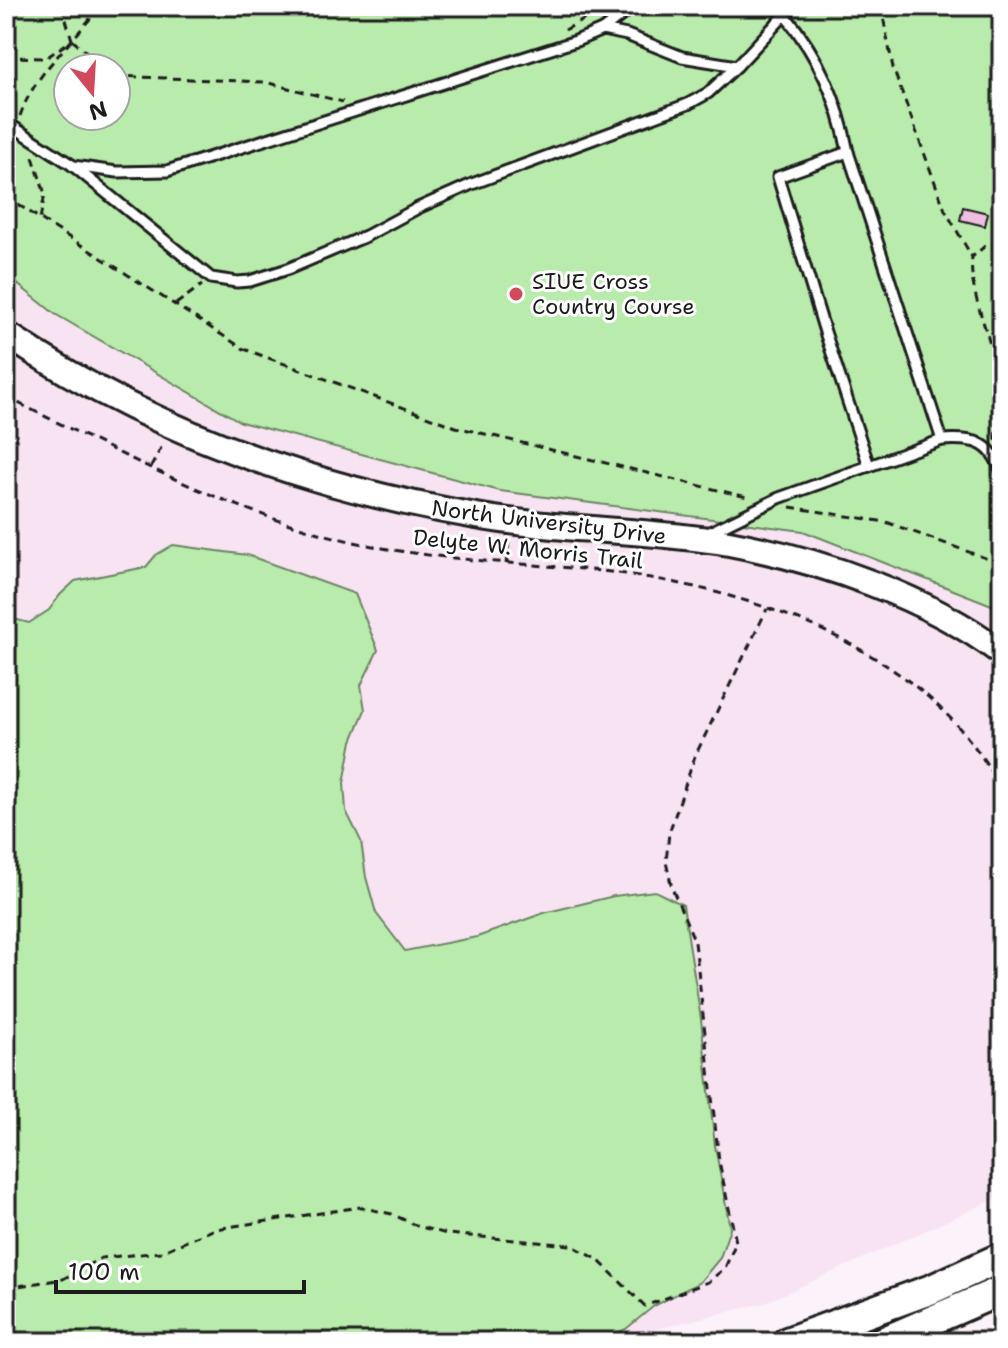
<svg xmlns="http://www.w3.org/2000/svg" width="1008" height="1348" font-family="'Shantell Sans',sans-serif">
	<rect width="100%" height="100%" fill="#fcf2f9"/>
	<filter id="ink" filterUnits="userSpaceOnUse"><feTurbulence type="fractalNoise" baseFrequency=".0125" numOctaves="2"/><feDisplacementMap in="SourceGraphic" scale="16" xChannelSelector="R" yChannelSelector="G"/><feConvolveMatrix kernelMatrix="1 2 1 2 8 2 1 2 1" color-interpolation-filters="sRGB"/></filter>
	<g filter="url(#ink)">
		<path fill="#f8e3f2" fill-rule="evenodd" d="M6 6H1002V1196L764 1303 603 1342H6ZM68 68H116V116H68Z"/>
		<g fill="#b9ecac" stroke="#6a8464" stroke-width="2" fill-rule="evenodd">
			<path d="M6 6H1002V609L803 531 500 491 241 422 55 314 6 275ZM68 68H116V116H68Z"/>
			<polygon points="173,545 247,555 355,594 378,650 361,685 365,710 352,741 344,783 346,811 361,841 366,877 376,913 405,951 477,937 544,913 614,896 655,891 683,905 701,1019 715,1146 730,1228 720,1258 700,1282 654,1306 626,1329 595,1342 6,1342 6,617 29,623 49,610 60,595 75,581 146,567 156,555"/>
		</g>
		<polygon fill="#efbfe1" stroke="#1c1c1c" stroke-width="2" points="963,207 988,213 985,226 960,220"/>
		<g fill="none" stroke-linecap="round" stroke-linejoin="round">
			<g stroke="#1c1c1c" stroke-width="15">
				<g id="service">
					<polyline points="602,30 627,35 682,57 737,66 793,6"/>
					<polyline points="6,122 72,165 211,278 237,282 250,281 288,269 366,236 418,208 472,184 688,104 708,93 737,66"/>
					<polyline points="848,152 778,177 825,332 869,466"/>
					<polyline points="73,166 117,172 167,171 576,41 602,30 634,6"/>
					<path d="M942 440C974 438 991 441 1002 473"/>
					<path d="M706 534 779 498 942 440 848 152C838 100 819 57 785 15"/>
				</g>
			</g>
			<g stroke="#1c1c1c" stroke-width="30">
				<path id="secondary" d="M6 334C147 429 309 487 476 516 560 531 646 529 729 543 820 560 928 597 1002 653"/>
			</g>
			<g stroke="#1c1c1c" stroke-width="34">
				<g id="primary">
					<polyline points="787,1342 932,1289 1002,1257"/>
					<polyline points="882,1342 1002,1290"/>
				</g>
			</g>
			<g stroke="#1c1c1c" stroke-width="3" stroke-dasharray="8 6" stroke-linecap="butt">
				<polyline points="62,6 72,40 101,6"/>
				<polyline points="881,6 893,68 945,210 972,257"/>
				<polyline points="565,30 587,18 602,6"/>
				<polyline points="72,40 106,68"/>
				<polyline points="6,57 46,58 66,44"/>
				<polyline points="116,76 265,82 343,102"/>
				<path d="M20 116C30 86 51 63 72 40"/>
				<polyline points="33,157 45,194 40,219"/>
				<polyline points="6,197 244,349 456,427 751,498"/>
				<polyline points="176,304 202,285"/>
				<path d="M6 397C118 452 228 512 350 541 433 561 517 562 601 571 748 587 934 650 1002 792"/>
				<path d="M996 440C994 417 999 394 996 371 991 335 968 292 972 257L985 246 1002 248"/>
				<polyline points="151,467 163,444"/>
				<polyline points="790,507 886,522 1002,564"/>
				<polyline points="506,564 509,541"/>
				<polyline points="6,1285 18,1286 63,1279 101,1258 161,1252 215,1229 360,1207 392,1214 417,1226 447,1234 571,1245 597,1259 645,1306 708,1282 725,1268 736,1242 719,1161 695,942 672,888 666,862 669,833 695,756 767,609"/>
			</g>
			<use href="#service" stroke="#fff" stroke-width="9"/>
			<use href="#secondary" stroke="#fff" stroke-width="24"/>
			<use href="#primary" stroke="#fff" stroke-width="28"/>
		</g>
	</g>
	<circle fill="#d1495b" stroke="#fff" stroke-width="3" cx="516" cy="294" r="8"/>
	<g text-anchor="middle" dominant-baseline="central" stroke-width="6" stroke-linejoin="round" paint-order="stroke">
		<g font-size="22" fill="#1c1c1c" stroke="#fff" text-anchor="start">
			<text x="532" y="281">SIUE Cross<tspan x="532" dy="25">Country Course</tspan></text>
		</g>
		<g font-size="22" fill="#1c1c1c" stroke="#fff">
			<text transform="translate(549 522) rotate(7)">North University Drive</text>
			<text transform="translate(528 549) rotate(6)">Delyte W. Morris Trail</text>
		</g>
	</g>
	<rect width="1008" height="1348" fill="none" stroke="#fff" stroke-width="32"/>
	<rect x="16" y="16" width="976" height="1316" fill="none" stroke="#1c1c1c" stroke-width="3" filter="url(#ink)"/>
	<g transform="translate(92 92) rotate(162)"><circle r="38" fill="#ffffff" stroke="#a4a4a4" stroke-width="2"/>
	<path d="M0-6L14 30L0 20L-14 30Z" fill="#d1495b"/>
	<text y="-12" font-size="22" font-weight="bold" text-anchor="middle" fill="#1c1c1c">N</text>
	</g>
	<path d="M56 1280v12h248v-12" fill="none" stroke="#1c1c1c" stroke-width="4"/>
	<text x="68" y="1280" font-size="24" fill="#1c1c1c" stroke="#ffffff" stroke-width="6" paint-order="stroke">100 m</text>
</svg>
